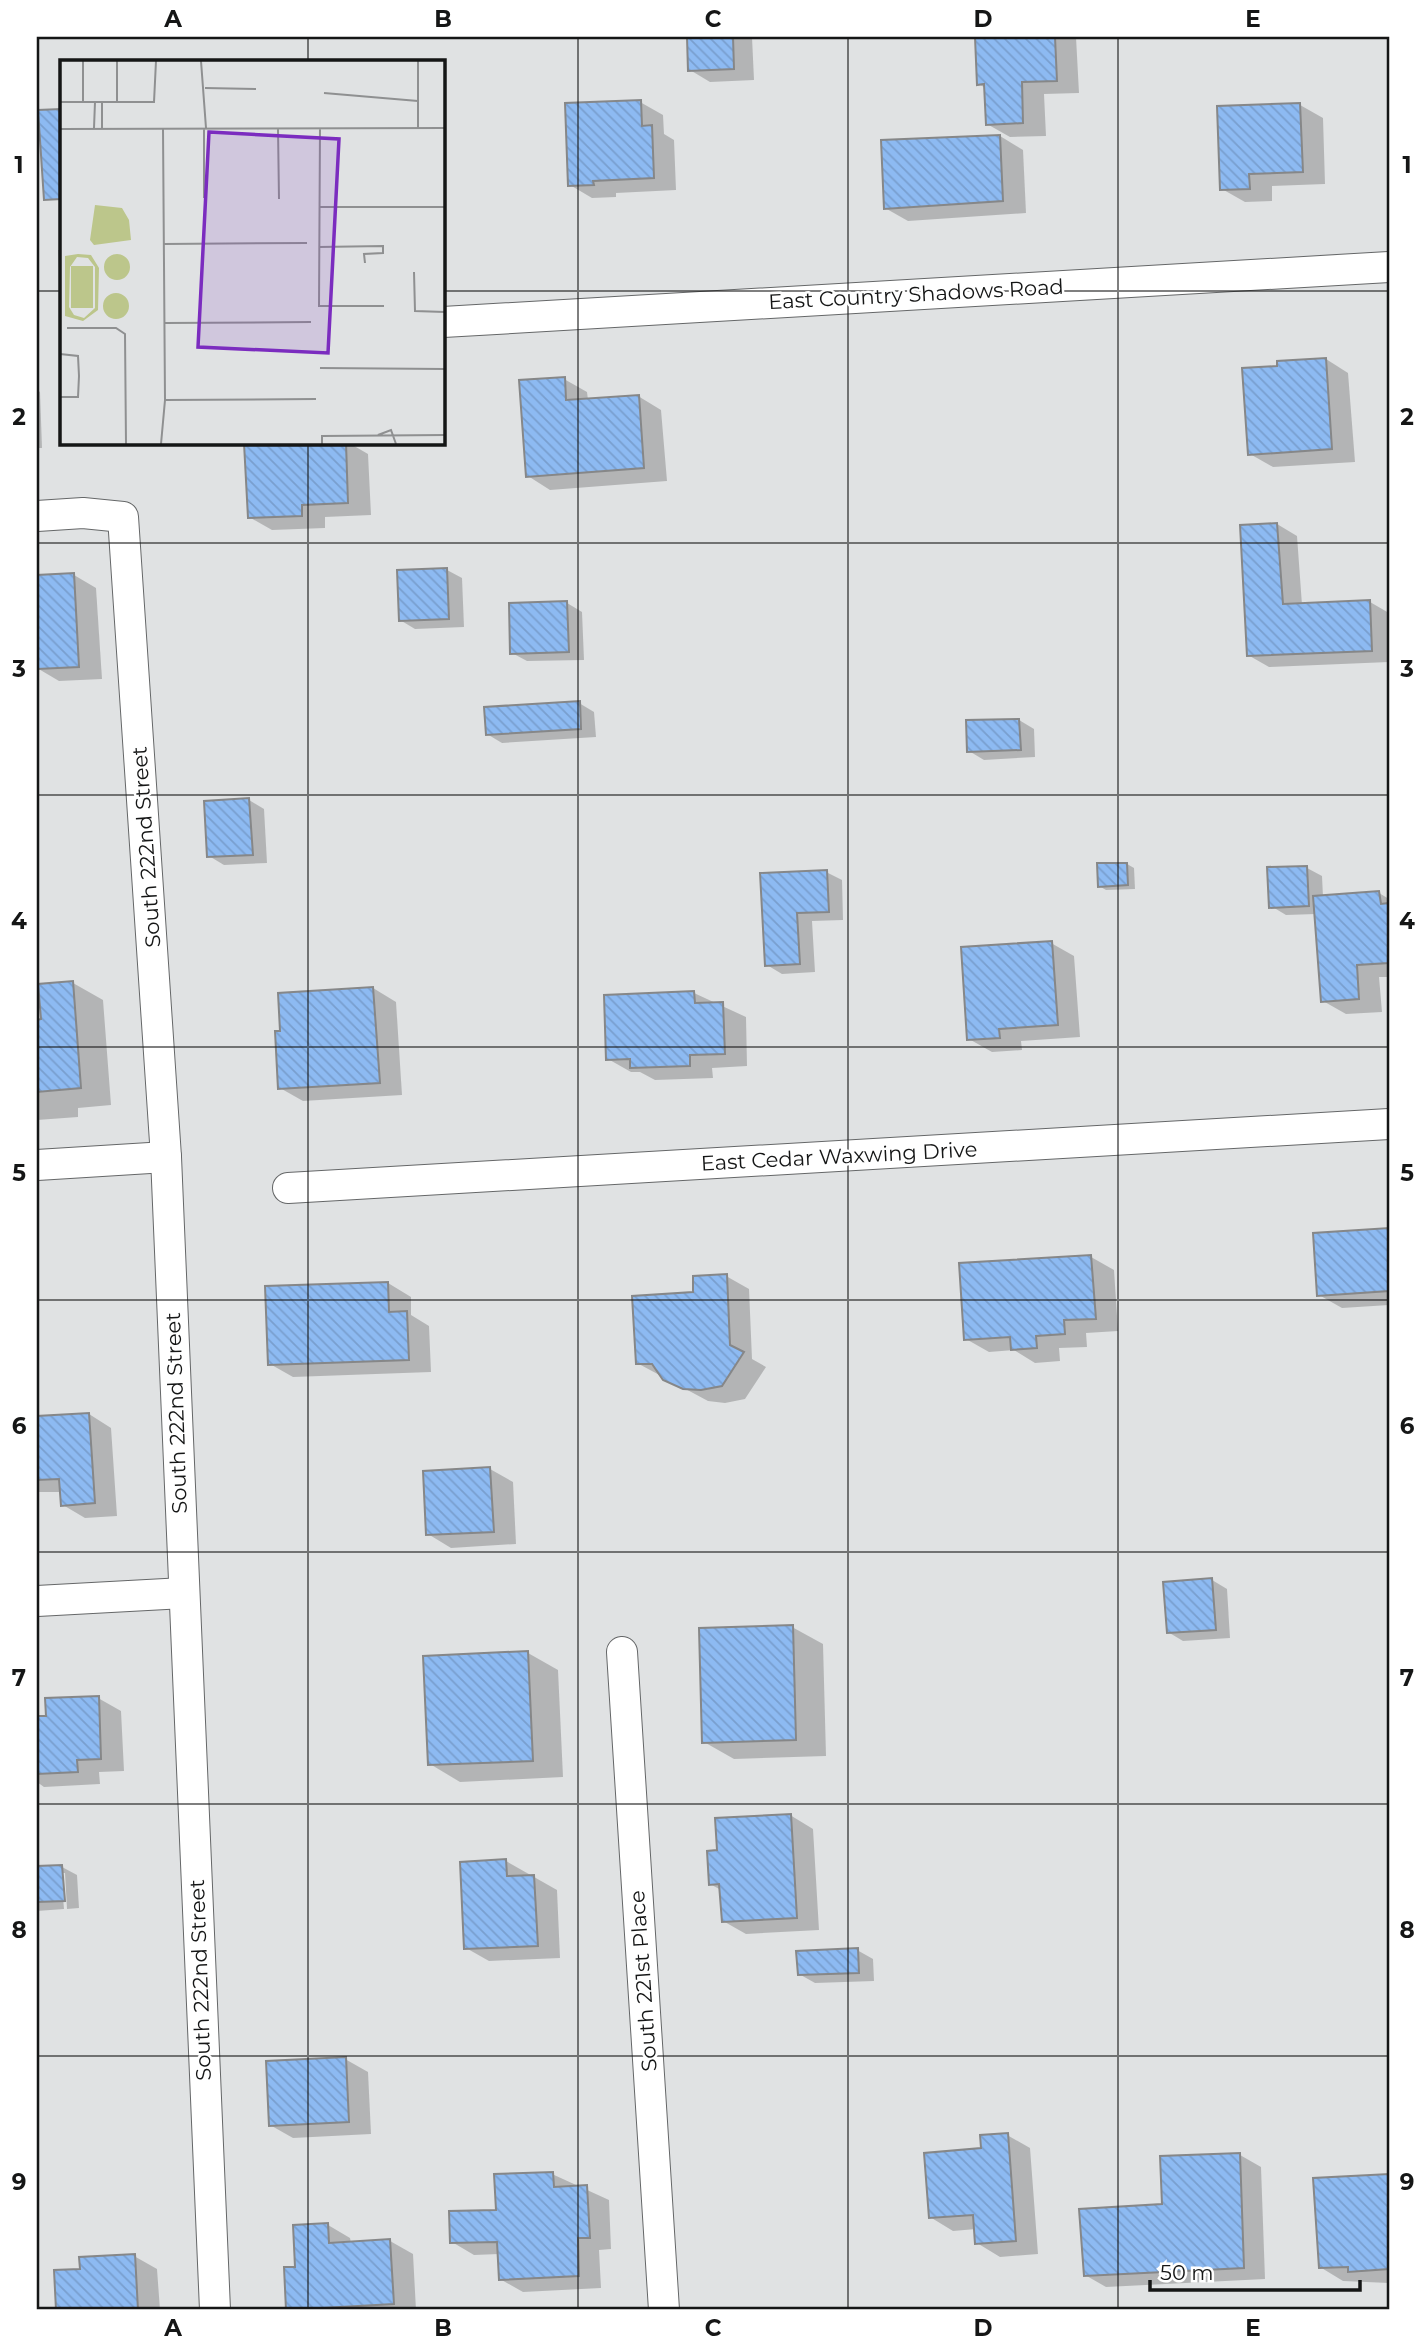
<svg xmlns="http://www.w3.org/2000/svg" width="1426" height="2347" font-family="Montserrat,sans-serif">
	<defs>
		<pattern id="building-back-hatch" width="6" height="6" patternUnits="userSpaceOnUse" patternTransform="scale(1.75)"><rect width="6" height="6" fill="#8dbaf2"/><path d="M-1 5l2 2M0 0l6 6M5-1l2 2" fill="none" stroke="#799fcf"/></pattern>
	</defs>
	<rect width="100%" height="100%" fill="#e0e2e3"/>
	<g fill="#0003">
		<polygon points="688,37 752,37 754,80 710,82 690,70"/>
		<polygon points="976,37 1076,37 1079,93 1044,94 1046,136 1010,137 987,124 986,88 978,84"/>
		<polygon points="640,102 663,115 664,134 674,140 676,190 616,193 616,197 592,198 570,185"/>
		<polygon points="1300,105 1323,118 1325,184 1272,186 1272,201 1245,202 1222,189"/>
		<polygon points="1000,136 1023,150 1026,213 908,221 885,208"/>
		<polygon points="58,250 61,250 61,309"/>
		<polygon points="1326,359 1348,373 1355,462 1273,467 1250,454"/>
		<polygon points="564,379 587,392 588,400 638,396 661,410 667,481 550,490 528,476"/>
		<polygon points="37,390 40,392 42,448 37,448"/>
		<polygon points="349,443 368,454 371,515 325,517 325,528 272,530 249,517 246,444"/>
		<polygon points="1277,524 1297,536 1302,605 1370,602 1389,613 1389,662 1269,667 1248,655"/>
		<polygon points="447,570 462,578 464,627 415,629 400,620"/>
		<polygon points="74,575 96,588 102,679 59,681 37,668 37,577"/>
		<polygon points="567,603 582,612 584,660 527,661 512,653"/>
		<polygon points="579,703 594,712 596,737 502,743 487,734"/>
		<polygon points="1019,720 1034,729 1035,757 984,760 969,751"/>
		<polygon points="249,800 264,809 267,863 224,865 209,856"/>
		<polygon points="1127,864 1134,868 1135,889 1106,890 1099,886"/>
		<polygon points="1307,868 1322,876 1323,897 1379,893 1389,899 1389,977 1379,977 1382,1012 1346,1014 1323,1001 1316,914 1286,915 1271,906"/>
		<polygon points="826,872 842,880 843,920 812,921 815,972 782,974 767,965 762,875"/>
		<polygon points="1051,943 1074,956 1080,1037 1021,1041 1022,1050 992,1052 969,1039"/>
		<polygon points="73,983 103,1000 111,1105 78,1108 78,1117 37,1120 37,1021 42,1021"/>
		<polygon points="373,988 396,1002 402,1095 303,1101 280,1088"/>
		<polygon points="694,993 746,1017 747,1066 712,1068 713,1078 655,1080 640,1072 631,1072 608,1059"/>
		<polygon points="1389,1229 1389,1305 1342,1308 1319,1295 1315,1234"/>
		<polygon points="1091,1257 1114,1270 1118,1331 1086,1333 1087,1347 1059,1348 1060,1361 1035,1363 1014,1350 989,1352 966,1339"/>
		<polygon points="726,1276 749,1289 752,1359 766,1367 745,1399 725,1403 708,1401 637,1363 695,1294"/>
		<polygon points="388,1283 411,1297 411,1315 429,1326 431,1372 293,1377 270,1364"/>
		<polygon points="89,1414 111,1428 117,1516 85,1518 63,1505 62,1492 37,1492 37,1418"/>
		<polygon points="490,1469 513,1482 516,1544 451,1548 428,1534"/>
		<polygon points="1212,1580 1227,1589 1230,1638 1183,1641 1168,1632"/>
		<polygon points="792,1627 823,1644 826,1756 734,1759 704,1742"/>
		<polygon points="528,1653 558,1670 563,1777 460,1782 430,1764"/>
		<polygon points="98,1698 121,1711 124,1771 99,1772 100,1784 44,1787 37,1782 37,1718 47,1718"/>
		<polygon points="790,1815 813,1829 819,1930 746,1934 723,1921 721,1890 710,1884 719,1852"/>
		<polygon points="506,1861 557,1890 560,1958 489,1961 466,1948"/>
		<polygon points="62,1867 77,1875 79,1908 67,1909 65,1873 61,1873 64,1909 37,1911 37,1868"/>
		<polygon points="857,1950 873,1959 874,1981 815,1983 799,1974"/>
		<polygon points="345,2059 368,2072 371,2134 293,2138 270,2125"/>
		<polygon points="1007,2135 1030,2148 1038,2254 1000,2257 977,2243 976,2229 953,2231 930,2217 983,2150"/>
		<polygon points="1240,2155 1261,2167 1265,2279 1106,2287 1085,2275 1164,2206"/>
		<polygon points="552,2174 609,2200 611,2249 599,2250 601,2288 523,2292 500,2279 499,2254 474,2255 452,2242"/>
		<polygon points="1389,2176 1389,2283 1343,2281 1320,2267 1315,2180"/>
		<polygon points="328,2225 350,2238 351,2243 390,2241 413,2254 416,2310 288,2309 297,2268"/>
		<polygon points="134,2256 157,2269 160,2310 58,2310 55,2272 82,2270"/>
	</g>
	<g fill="url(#building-back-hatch)" stroke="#868788" stroke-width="2">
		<polygon points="687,37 733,37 734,69 688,71"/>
		<polygon points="975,37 1055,37 1057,81 1022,82 1023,123 986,125 984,84 977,85"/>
		<polygon points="641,100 642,126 652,125 654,178 593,181 594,185 568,186 565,103"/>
		<polygon points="1300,103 1303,172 1249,174 1250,189 1220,190 1217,106"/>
		<polygon points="61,109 61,199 44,200 38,110"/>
		<polygon points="1000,135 1003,201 884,209 881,140"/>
		<polygon points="1326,358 1332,449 1248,455 1242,368 1277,366 1277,361"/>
		<polygon points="565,377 566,400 639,395 644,468 526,477 519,380"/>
		<polygon points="244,443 346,443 348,503 302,505 302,516 248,518"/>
		<polygon points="1277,523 1283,604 1370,600 1372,651 1247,656 1240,525"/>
		<polygon points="447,568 449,619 399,621 397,570"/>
		<polygon points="74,573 79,667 37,669 37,575"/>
		<polygon points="567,601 569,652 510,654 509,603"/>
		<polygon points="580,701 581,729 486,735 484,707"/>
		<polygon points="1019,719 1021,750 967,752 966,720"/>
		<polygon points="249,798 253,855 207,857 204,801"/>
		<polygon points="1097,863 1127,863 1128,885 1098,887"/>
		<polygon points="1307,866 1309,906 1269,908 1267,867"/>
		<polygon points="827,870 829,912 797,913 800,964 765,966 760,873"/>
		<polygon points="1379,891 1381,904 1389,903 1389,963 1357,965 1359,999 1321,1002 1313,896"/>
		<polygon points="1052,941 1058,1025 999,1029 1000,1038 967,1040 961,947"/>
		<polygon points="73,981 81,1088 37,1092 37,1020 41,1019 38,984"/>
		<polygon points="373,987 380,1083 278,1089 275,1031 280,1031 278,993"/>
		<polygon points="694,991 695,1003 723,1002 725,1054 690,1055 690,1066 630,1068 630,1059 606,1060 604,995"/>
		<polygon points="1389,1228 1389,1291 1317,1296 1313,1233"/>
		<polygon points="1091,1255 1096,1319 1064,1320 1065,1334 1036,1336 1037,1348 1011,1350 1010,1337 964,1340 959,1263"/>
		<polygon points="727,1274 730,1345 744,1352 722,1386 701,1390 683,1389 663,1380 652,1364 636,1364 632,1296 693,1292 693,1276"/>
		<polygon points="388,1282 389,1312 407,1311 409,1360 268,1365 265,1286"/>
		<polygon points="89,1413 95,1503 61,1506 59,1479 37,1480 37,1416"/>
		<polygon points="490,1467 494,1532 426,1535 423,1471"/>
		<polygon points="1212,1578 1216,1630 1167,1633 1163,1582"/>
		<polygon points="793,1625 796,1740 702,1743 699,1628"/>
		<polygon points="528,1651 533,1761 428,1765 423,1656"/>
		<polygon points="99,1696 101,1759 77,1760 78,1772 37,1774 37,1716 46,1716 45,1698"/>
		<polygon points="791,1814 797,1918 722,1922 719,1884 709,1885 707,1851 717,1850 715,1818"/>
		<polygon points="506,1859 507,1876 534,1875 538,1946 464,1949 460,1862"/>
		<polygon points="62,1865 65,1901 37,1902 37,1866"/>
		<polygon points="858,1948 859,1973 798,1975 796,1951"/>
		<polygon points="346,2057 349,2122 269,2126 266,2061"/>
		<polygon points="1008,2133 1016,2241 975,2244 973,2215 929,2218 924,2153 981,2148 980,2135"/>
		<polygon points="1240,2153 1244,2268 1084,2276 1079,2209 1162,2204 1160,2156"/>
		<polygon points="553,2172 554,2187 587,2185 590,2238 578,2238 579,2276 499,2280 497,2242 450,2243 449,2211 496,2210 494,2174"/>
		<polygon points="1389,2174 1389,2269 1348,2272 1348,2267 1319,2268 1313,2178"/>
		<polygon points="328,2223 329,2243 390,2239 394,2304 286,2310 284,2267 295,2267 293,2225"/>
		<polygon points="135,2254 138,2310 56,2310 54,2270 80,2269 79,2257"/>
	</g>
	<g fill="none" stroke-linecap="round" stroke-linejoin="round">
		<g stroke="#656768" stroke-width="32">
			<g id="minor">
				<polyline points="443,322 1389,267"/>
				<polyline points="37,516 83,513 123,517 166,1157 215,2310"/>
				<polyline points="37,1165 166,1157"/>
				<polyline points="288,1188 1389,1124"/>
				<polyline points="37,1601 184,1593"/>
				<polyline points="622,1652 664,2310"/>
			</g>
		</g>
		<use href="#minor" stroke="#fff" stroke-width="30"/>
	</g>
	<path fill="none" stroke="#151616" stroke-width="2" stroke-opacity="0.55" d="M308 37V61M578 37V2310M848 37V2310M1118 37V2310M37 291H61M443 291H1389M308 443V2310M37 543H1389M37 795H1389M37 1047H1389M37 1300H1389M37 1552H1389M37 1804H1389M37 2056H1389"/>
	<g text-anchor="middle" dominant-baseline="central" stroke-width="5" stroke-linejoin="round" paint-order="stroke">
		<g font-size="21" fill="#151616" stroke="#fff">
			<text transform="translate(916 294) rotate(-3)">East Country Shadows Road</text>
			<text transform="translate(146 847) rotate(-94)">South 222nd Street</text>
			<text transform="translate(839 1156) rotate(-3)">East Cedar Waxwing Drive</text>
			<text transform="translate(176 1413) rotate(-92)">South 222nd Street</text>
			<text transform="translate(200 1980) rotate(-92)">South 222nd Street</text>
			<text transform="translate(643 1981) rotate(-94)">South 221st Place</text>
		</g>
	</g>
	<g transform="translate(60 60)">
		<rect width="385" height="385" fill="#e0e2e3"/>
		<path d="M35 145 62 148 69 160 71 180 34 185 30 180ZM18 194 31 195 39 208 38 250 23 261 5 256V196ZM17 197 28 198 35 207V248L24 258 14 255 9 247 10 207ZM44 207a13 13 0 1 1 26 0a13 13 0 1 1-26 0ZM11 206H33V248H11ZM43 246a13 13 0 1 1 26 0a13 13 0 1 1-26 0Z" fill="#bcc68b" fill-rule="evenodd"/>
		<path fill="none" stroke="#8f9091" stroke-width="2" d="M23 1V42M57 1V42M141 1 146 68M358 1V68M145 28 196 29M264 33 358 41M0 42H94L96 1M42 43V69M34 68 35 42M260 68 259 246H324M0 69 385 68M144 69V138M218 69 219 139M259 147H385M104 184 247 183M259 187 323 186V193L304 194 305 203M354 212 355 251 385 252M105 263 251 262M7 268H56L65 274 66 384M0 294 18 296 19 316 18 337H0M260 308 385 309M105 340 256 339M318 375 331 370 336 384M101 384 105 340 103 69M262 384V376L385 375"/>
		<path fill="#7b2cbf" fill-opacity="0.15" stroke="#7b2cbf" stroke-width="3.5" d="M149 72 279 79 268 293 138 287Z"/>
		<rect width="385" height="385" fill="none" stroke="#151616" stroke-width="3.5"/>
	</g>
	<rect width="1426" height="2347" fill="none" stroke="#ffffff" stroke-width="77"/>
	<path d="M1150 2280v10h210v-10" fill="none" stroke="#151616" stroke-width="3.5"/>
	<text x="1160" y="2280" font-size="21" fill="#151616" stroke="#ffffff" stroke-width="5" paint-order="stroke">50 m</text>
	<rect x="38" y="38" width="1350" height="2270" fill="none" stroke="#151616" stroke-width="2.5"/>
	<g font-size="23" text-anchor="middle" font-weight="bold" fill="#151616">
		<text x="173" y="27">A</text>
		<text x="443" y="27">B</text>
		<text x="713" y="27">C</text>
		<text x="983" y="27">D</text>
		<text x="1253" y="27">E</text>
		<text x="19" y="173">1</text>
		<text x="1407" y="173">1</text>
		<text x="19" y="425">2</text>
		<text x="1407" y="425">2</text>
		<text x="19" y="677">3</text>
		<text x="1407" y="677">3</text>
		<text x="19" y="929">4</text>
		<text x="1407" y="929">4</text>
		<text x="19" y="1181">5</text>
		<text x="1407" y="1181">5</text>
		<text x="19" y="1434">6</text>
		<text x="1407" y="1434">6</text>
		<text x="19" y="1686">7</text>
		<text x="1407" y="1686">7</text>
		<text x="19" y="1938">8</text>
		<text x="1407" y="1938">8</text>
		<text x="19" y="2190">9</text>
		<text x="1407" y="2190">9</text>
		<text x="173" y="2336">A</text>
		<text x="443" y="2336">B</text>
		<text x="713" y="2336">C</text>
		<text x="983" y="2336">D</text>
		<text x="1253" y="2336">E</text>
	</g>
</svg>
